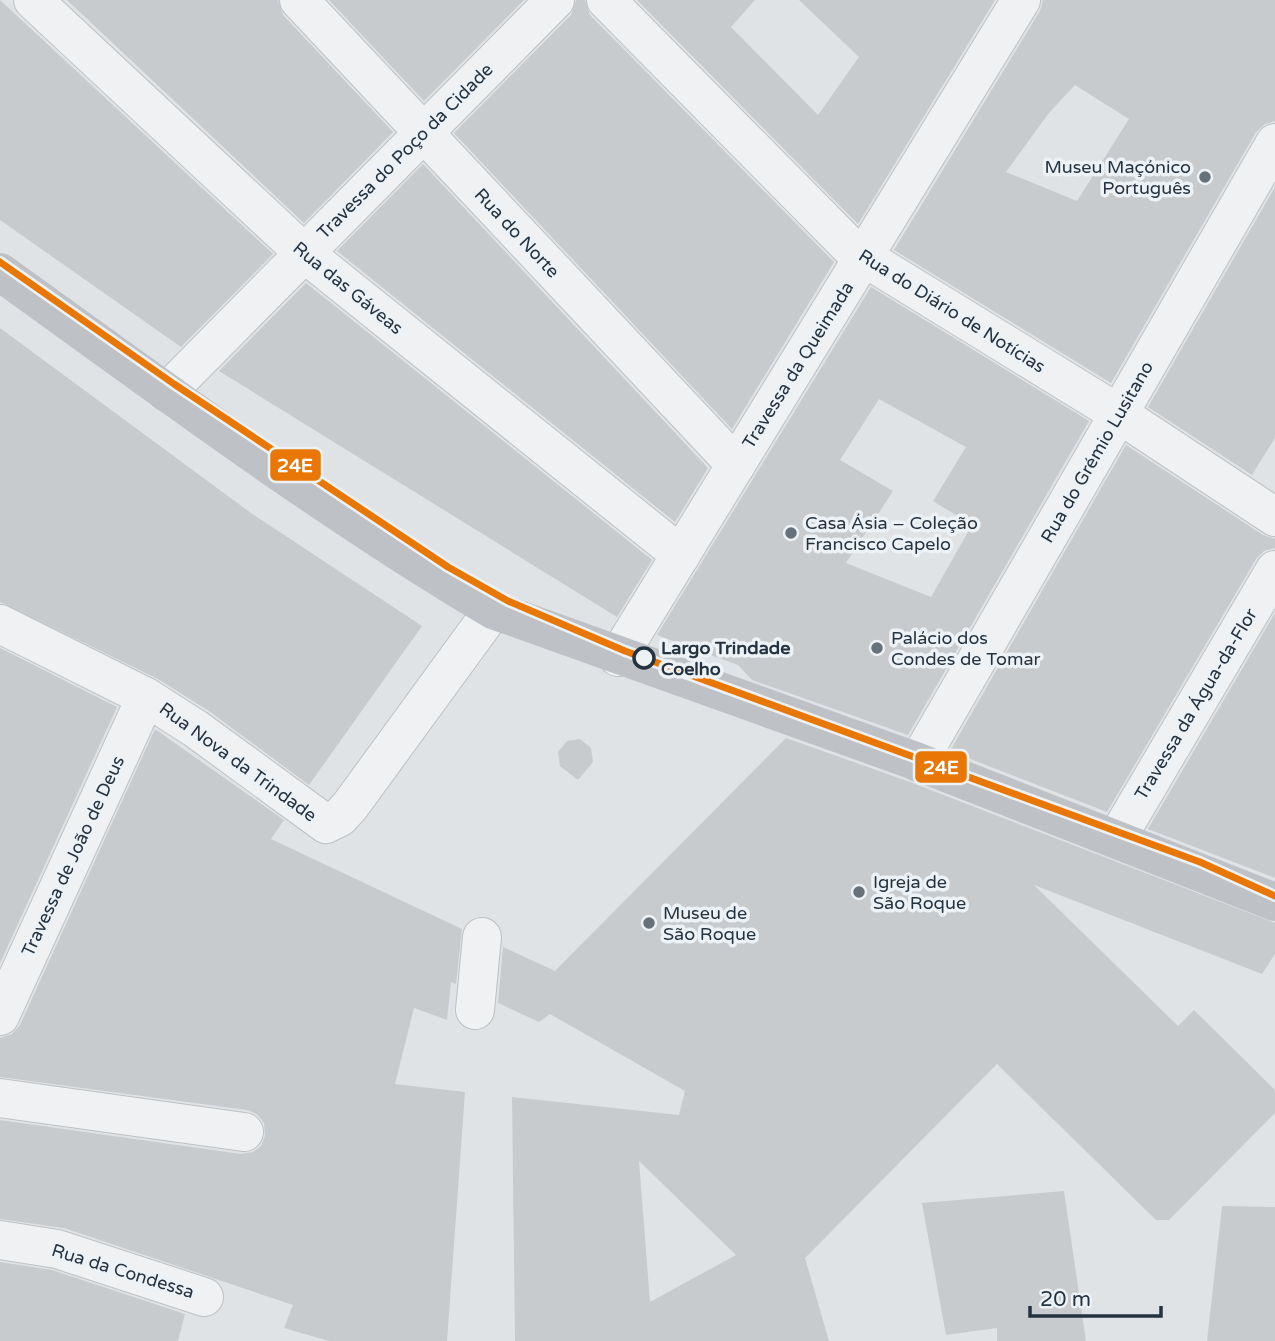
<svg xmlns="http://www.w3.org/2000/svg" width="1275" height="1341" font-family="'Varela Round',sans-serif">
	<rect width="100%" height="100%" fill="#e0e3e5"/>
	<g fill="#c8cbce" fill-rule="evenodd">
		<polygon points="0,0 273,254 181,347 0,220"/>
		<polygon points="67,0 278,0 283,15 393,132 304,223"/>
		<polygon points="329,0 524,0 424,101"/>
		<polygon points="576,0 585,0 590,15 834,262 732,429 454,133 571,15"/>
		<polygon points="637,0 755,0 731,27 818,115 859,57 799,0 995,0 858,224"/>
		<path d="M1043 0H1275V121L1265 124 1256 132 1111 383 894 250 1040 11ZM1075 85 1129 119 1077 201 1006 172 1049 113Z"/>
		<polygon points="423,164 708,468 675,522 337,251"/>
		<polygon points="1275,187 1275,438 1252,475 1148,407"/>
		<polygon points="306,283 652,560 617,617 219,371"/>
		<path d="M871 287 1089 421 908 735 752 680 738 665 657 635ZM879 399 966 447 933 501 972 525 931 597 846 563 893 491 840 460Z"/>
		<polygon points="0,328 251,513 422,626 309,785 209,711 158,679 0,602"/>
		<polygon points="1126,445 1263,535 1275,539 1275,548 1264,551 1256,559 1107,812 950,751"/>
		<polygon points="1275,613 1275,878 1148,829"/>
		<polygon points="0,648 117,707 0,963"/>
		<polygon points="155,729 284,820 271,839 462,929 456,984 451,982 447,1020 414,1008 395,1084 465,1092 447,1341 329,1341 284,1328 293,1305 64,1228 0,1219 0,1120 241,1154 253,1152 261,1146 265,1136 264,1123 257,1114 247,1110 0,1077 0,1038 12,1034 20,1025"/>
		<path d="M786 738 910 782 1275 923V954L1262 974 1034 885 1178 1026 1194 1010 1275 1090V1113L1169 1220H1156L997 1064 805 1258 829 1341H515L512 1097 679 1115 685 1091 550 1014 539 1022 498 1003 503 947 555 971ZM639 1161 736 1255 650 1302Z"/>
		<polygon points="580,739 591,748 593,762 578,780 560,766 558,752 567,741"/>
		<polygon points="1064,1191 1086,1341 997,1341 997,1328 946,1335 922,1203"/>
		<polygon points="1222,1206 1275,1207 1275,1341 1207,1341"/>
		<polygon points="0,1262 52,1270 185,1314 178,1341 0,1341"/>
	</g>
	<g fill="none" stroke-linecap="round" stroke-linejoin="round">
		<g stroke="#bec1c3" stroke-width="40">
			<g id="pedestrian">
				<polyline points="33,0 304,253 681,555"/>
				<polyline points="299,0 736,465"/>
				<polyline points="606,0 854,251 1119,414 1275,517"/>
				<polyline points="167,392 555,0"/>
				<polyline points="0,624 146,697"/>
				<polyline points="618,657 1021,0"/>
				<polyline points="918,762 1275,143"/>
				<polyline points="1117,838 1275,570"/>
			</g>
		</g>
		<g stroke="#bec1c3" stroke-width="40">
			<g id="minor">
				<polyline points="475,1010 482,937"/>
				<polyline points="0,1016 146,697 196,729 326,824 340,817 350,806 493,610"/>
				<polyline points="0,1098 244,1132"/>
				<polyline points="0,1240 57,1249 204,1297"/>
			</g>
		</g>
		<use href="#pedestrian" stroke="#eff1f2" stroke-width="38"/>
		<use href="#minor" stroke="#eff1f2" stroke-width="38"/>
		<path stroke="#bec2c6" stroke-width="38" d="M0 272C160 387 324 510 493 610L918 762 1275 902"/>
		<g stroke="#edf2f6" stroke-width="12">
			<polyline id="tram-1" points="0,262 174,384 448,567 508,601 625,651 1200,862 1275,896"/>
		</g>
		<use href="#tram-1" stroke="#e97706" stroke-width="7"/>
	</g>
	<g fill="#66717a" stroke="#edf2f6" stroke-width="2.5">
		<circle cx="1205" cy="177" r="7"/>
		<circle cx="791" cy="533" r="7"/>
		<circle cx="877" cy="648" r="7"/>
		<circle cx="859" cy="892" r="7"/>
		<circle cx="649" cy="923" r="7"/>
	</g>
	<circle fill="#edf2f6" stroke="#253340" stroke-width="3.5" cx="644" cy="658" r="10"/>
	<g text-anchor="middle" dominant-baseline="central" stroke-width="7" stroke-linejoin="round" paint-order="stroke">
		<g font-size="18" fill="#253340" stroke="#edf2f6">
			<text transform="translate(405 151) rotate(-45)">Travessa do Poço da Cidade</text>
			<text transform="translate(517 233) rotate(47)">Rua do Norte</text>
			<text transform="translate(348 288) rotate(39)">Rua das Gáveas</text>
			<text transform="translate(952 311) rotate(32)">Rua do Diário de Notícias</text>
			<text transform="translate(798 365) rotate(-58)">Travessa da Queimada</text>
			<text transform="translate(1097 452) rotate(-60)">Rua do Grémio Lusitano</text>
			<text transform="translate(1196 704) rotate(-59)">Travessa da Água-da-Flor</text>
			<text transform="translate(238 762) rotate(36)">Rua Nova da Trindade</text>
			<text transform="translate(73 856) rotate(-65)">Travessa de João de Deus</text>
			<text transform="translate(123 1271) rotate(17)">Rua da Condessa</text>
		</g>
		<g font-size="18" fill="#253340" stroke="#edf2f6" text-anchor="start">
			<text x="1191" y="167" text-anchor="end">Museu Maçónico<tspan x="1191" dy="21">Português</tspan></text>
			<text x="805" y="523">Casa Ásia – Coleção<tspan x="805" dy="21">Francisco Capelo</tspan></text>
			<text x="891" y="638">Palácio dos<tspan x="891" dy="21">Condes de Tomar</tspan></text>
			<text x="873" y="882">Igreja de<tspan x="873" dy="21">São Roque</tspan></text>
			<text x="663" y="913">Museu de<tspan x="663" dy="21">São Roque</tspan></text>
		</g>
		<g font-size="18" font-weight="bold" fill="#253340" stroke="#edf2f6" text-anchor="start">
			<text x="661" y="648">Largo Trindade<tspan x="661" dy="21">Coelho</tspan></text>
		</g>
	</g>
	<g stroke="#edf2f6" stroke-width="2.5">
		<rect x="269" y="448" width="53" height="34" rx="7" fill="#e97706"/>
		<rect x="914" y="750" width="54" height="34" rx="7" fill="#e97706"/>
	</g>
	<g font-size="19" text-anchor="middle" font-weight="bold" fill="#fff">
		<text x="295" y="472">24E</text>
		<text x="941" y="774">24E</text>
	</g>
	<path d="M1030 1306v10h131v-10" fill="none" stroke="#253340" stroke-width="3.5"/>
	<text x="1040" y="1306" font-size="21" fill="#253340" stroke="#edf2f6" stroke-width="5" paint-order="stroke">20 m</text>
</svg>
